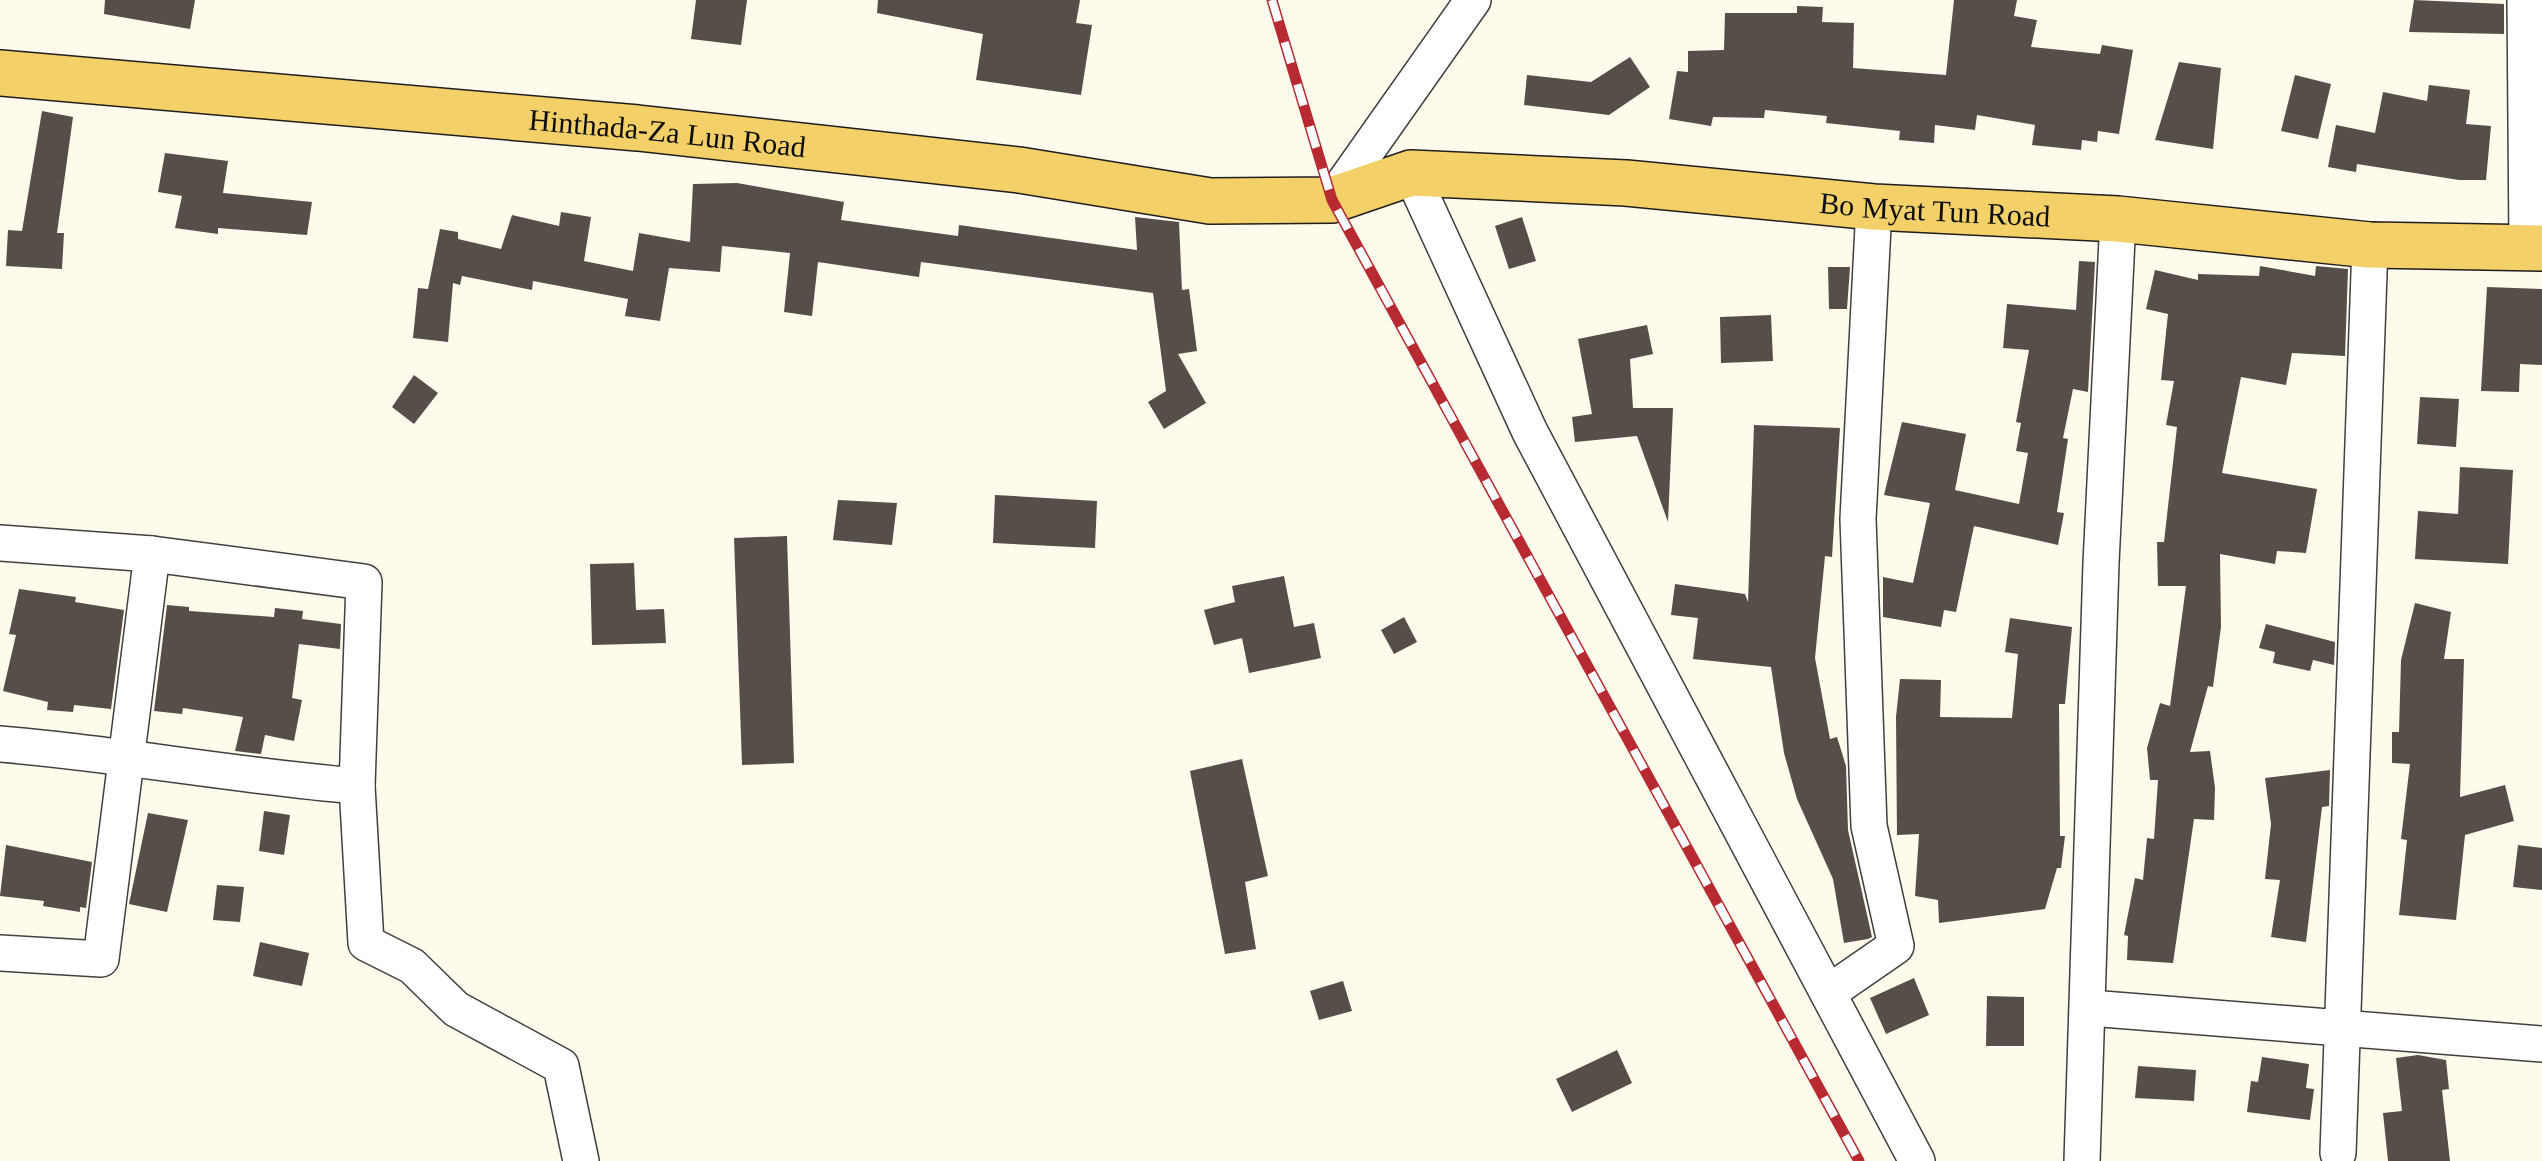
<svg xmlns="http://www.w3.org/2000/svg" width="2542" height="1161" font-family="Georgia,serif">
	<rect width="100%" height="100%" fill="#fefbed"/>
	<g fill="#554e49">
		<polygon points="105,0 195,0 190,29 104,14"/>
		<polygon points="696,0 747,0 741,45 691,39"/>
		<polygon points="878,0 1080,0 1076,23 1092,25 1081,95 976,80 983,34 877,13"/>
		<polygon points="1954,0 2017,0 2014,16 2037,20 2031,47 2100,54 2102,45 2133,50 2119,134 2098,131 2097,142 2082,140 2081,150 2032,145 2035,125 1977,115 1975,130 1935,125 1934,143 1899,140 1900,131 1826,123 1827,116 1765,110 1764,118 1713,117 1711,126 1669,119 1677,71 1688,72 1688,51 1724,50 1725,13 1797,13 1797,6 1823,7 1822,22 1854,23 1853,68 1946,75"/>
		<polygon points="2414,0 2504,4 2504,34 2409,32"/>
		<polygon points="1630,57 1650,87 1609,115 1524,105 1527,75 1591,82"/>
		<polygon points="2179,62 2221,68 2213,149 2155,140"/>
		<polygon points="2295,75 2331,84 2318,139 2281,131"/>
		<polygon points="2429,85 2470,90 2466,124 2491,126 2486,180 2459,180 2357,164 2356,172 2328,167 2336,125 2375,133 2383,92 2427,101"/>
		<polygon points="42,111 73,117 57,233 64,233 62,269 6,266 8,230 22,231"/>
		<polygon points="165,153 228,161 223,193 312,202 307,235 218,228 218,234 175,228 182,196 158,192"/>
		<polygon points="737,183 844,202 841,220 958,236 959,225 1137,250 1135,217 1179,222 1182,290 1189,289 1197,351 1178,354 1206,403 1164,429 1148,402 1166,391 1153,293 921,262 919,277 818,262 812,316 784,312 790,253 722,246 720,272 669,268 660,321 625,316 628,299 533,281 532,290 462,276 460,285 453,283 448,342 413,338 418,288 428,289 440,229 458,232 458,239 501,249 512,215 559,226 561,212 591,217 584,261 633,271 639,233 690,242 693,184"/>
		<polygon points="1522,217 1536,261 1509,269 1495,226"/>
		<polygon points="2079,261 2095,262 2088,392 2073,389 2063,438 2068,439 2057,512 2064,513 2058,545 1974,526 1956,612 1944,610 1941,627 1883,617 1883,577 1913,583 1930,503 1884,495 1902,422 1966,434 1955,490 2019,504 2028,453 2016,451 2021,423 2016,422 2029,350 2003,348 2007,304 2076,310"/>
		<polygon points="2260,266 2315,276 2316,266 2348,269 2345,356 2292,353 2286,385 2241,377 2222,473 2317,489 2306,553 2277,551 2275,564 2220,554 2221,627 2213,687 2208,686 2190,752 2210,751 2215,788 2214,820 2194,819 2173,963 2127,960 2128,936 2124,935 2135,878 2143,880 2147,838 2154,839 2158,780 2150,780 2147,748 2160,703 2170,706 2186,586 2158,586 2157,542 2164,542 2177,427 2166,425 2174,381 2161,380 2168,314 2146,309 2155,270 2198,280 2198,274 2259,276"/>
		<polygon points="1828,267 1850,267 1847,309 1829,309"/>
		<polygon points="2487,287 2542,289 2542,365 2520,364 2519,392 2481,391"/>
		<polygon points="1771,315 1773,361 1721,363 1720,317"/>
		<polygon points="1647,325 1653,354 1630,359 1633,408 1673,408 1668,522 1637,436 1575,442 1572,417 1592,414 1578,339"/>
		<polygon points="414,375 438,393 414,424 392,407"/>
		<polygon points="2420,397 2459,399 2456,447 2417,444"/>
		<polygon points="1754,425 1840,428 1832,557 1825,556 1815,658 1830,739 1837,737 1846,766 1848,830 1872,937 1868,939 1844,943 1833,879 1797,799 1784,753 1771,667 1693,659 1698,618 1671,615 1675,584 1745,594 1748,602"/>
		<polygon points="2460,467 2513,470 2508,564 2415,559 2418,511 2458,514"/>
		<polygon points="995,495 1097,501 1095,548 993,543"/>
		<polygon points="838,500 897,503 892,545 833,540"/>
		<polygon points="787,536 794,763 742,765 734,538"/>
		<polygon points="634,563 636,610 664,609 666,643 592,645 590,564"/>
		<polygon points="1284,576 1294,627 1314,623 1321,658 1249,673 1242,638 1214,645 1204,610 1235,602 1232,586"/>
		<polygon points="19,589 76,597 75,602 124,610 111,709 74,705 73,712 47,710 48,702 3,691 16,635 9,634"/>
		<polygon points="2415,603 2451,612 2444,659 2464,659 2460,797 2505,785 2514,821 2465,835 2456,920 2399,915 2407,840 2401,839 2410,764 2392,763 2392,732 2399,732 2401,660"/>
		<polygon points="167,605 189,607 189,611 274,617 275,608 303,611 302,619 341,624 340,649 299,644 292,698 302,700 294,741 265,735 261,754 235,751 243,717 183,708 182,714 154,711"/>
		<polygon points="1404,617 1417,642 1394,654 1381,630"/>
		<polygon points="2010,618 2072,627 2065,704 2059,704 2060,836 2065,836 2061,868 2057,868 2045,909 1939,923 1938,900 1915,896 1919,834 1897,835 1896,717 1900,679 1941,680 1940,717 2012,718 2018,654 2005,652"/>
		<polygon points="2266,624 2335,642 2334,665 2313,660 2310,671 2273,663 2275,652 2259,648"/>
		<polygon points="1242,759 1268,876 1245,882 1256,949 1225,954 1190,771"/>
		<polygon points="2330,770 2329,806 2322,807 2306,942 2271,937 2280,880 2265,879 2271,824 2265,778"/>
		<polygon points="264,811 290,815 284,855 259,851"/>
		<polygon points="148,813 188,820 167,912 129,904"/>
		<polygon points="6,845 92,862 86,908 80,907 80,912 43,906 44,901 0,896"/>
		<polygon points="2518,845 2542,848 2542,890 2513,887"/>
		<polygon points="217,885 244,887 240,922 213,920"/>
		<polygon points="260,942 309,953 302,986 253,976"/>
		<polygon points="1914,978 1929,1015 1886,1034 1870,998"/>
		<polygon points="1343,981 1352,1011 1319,1020 1310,991"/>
		<polygon points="1987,996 2024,997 2024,1046 1986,1046"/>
		<polygon points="1617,1050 1632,1083 1572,1112 1556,1079"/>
		<polygon points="2418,1055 2446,1060 2449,1089 2442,1090 2450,1161 2388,1161 2383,1113 2402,1111 2396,1058"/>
		<polygon points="2262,1057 2309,1064 2306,1088 2314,1089 2310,1120 2247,1112 2251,1081 2258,1082"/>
		<polygon points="2138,1066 2196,1070 2194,1101 2135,1098"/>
	</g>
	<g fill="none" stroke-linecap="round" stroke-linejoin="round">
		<g stroke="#404040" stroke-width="38">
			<g id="minor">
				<polyline points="2525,0 2527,246"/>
				<polyline points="1411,173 1530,432 1917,1161"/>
				<polyline points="1332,200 1473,0"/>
				<polyline points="0,543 152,554 364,582 357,786 366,943 412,966 456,1009 561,1066 581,1161"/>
				<path d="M0 744C120 754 237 776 357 786"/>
				<polyline points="0,953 101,959 152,554"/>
				<polyline points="1828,993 1896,946 1869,826 1858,519 1874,207"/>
				<polyline points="2090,1008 2542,1044"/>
				<polyline points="2338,1153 2370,245"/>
				<polyline points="2082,1161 2101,563 2118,219"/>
			</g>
		</g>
		<g stroke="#1e1e1e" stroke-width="48">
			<g id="major">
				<path id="s1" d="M0 73 638 128 1019 170 1210 201 1332 200 1411 173 1626 183 1874 207 2118 219 2370 245 2542 248"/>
			</g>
		</g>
		<use href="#minor" stroke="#fff" stroke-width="35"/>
		<use href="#major" stroke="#f4d068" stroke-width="45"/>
		<g stroke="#b82a32" stroke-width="11">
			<polyline id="rail" points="1272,0 1332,200 1859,1161"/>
		</g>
		<use href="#rail" stroke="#fff" stroke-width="8" stroke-dasharray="22" stroke-linecap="butt"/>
	</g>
	<g text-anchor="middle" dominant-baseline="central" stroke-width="10" stroke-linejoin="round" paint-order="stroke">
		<g font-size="30" fill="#0d0d0d" stroke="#fff">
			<text stroke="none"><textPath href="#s1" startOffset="670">Hinthada-Za Lun Road</textPath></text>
			<text stroke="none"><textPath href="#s1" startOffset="1948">Bo Myat Tun Road</textPath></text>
		</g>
	</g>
</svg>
